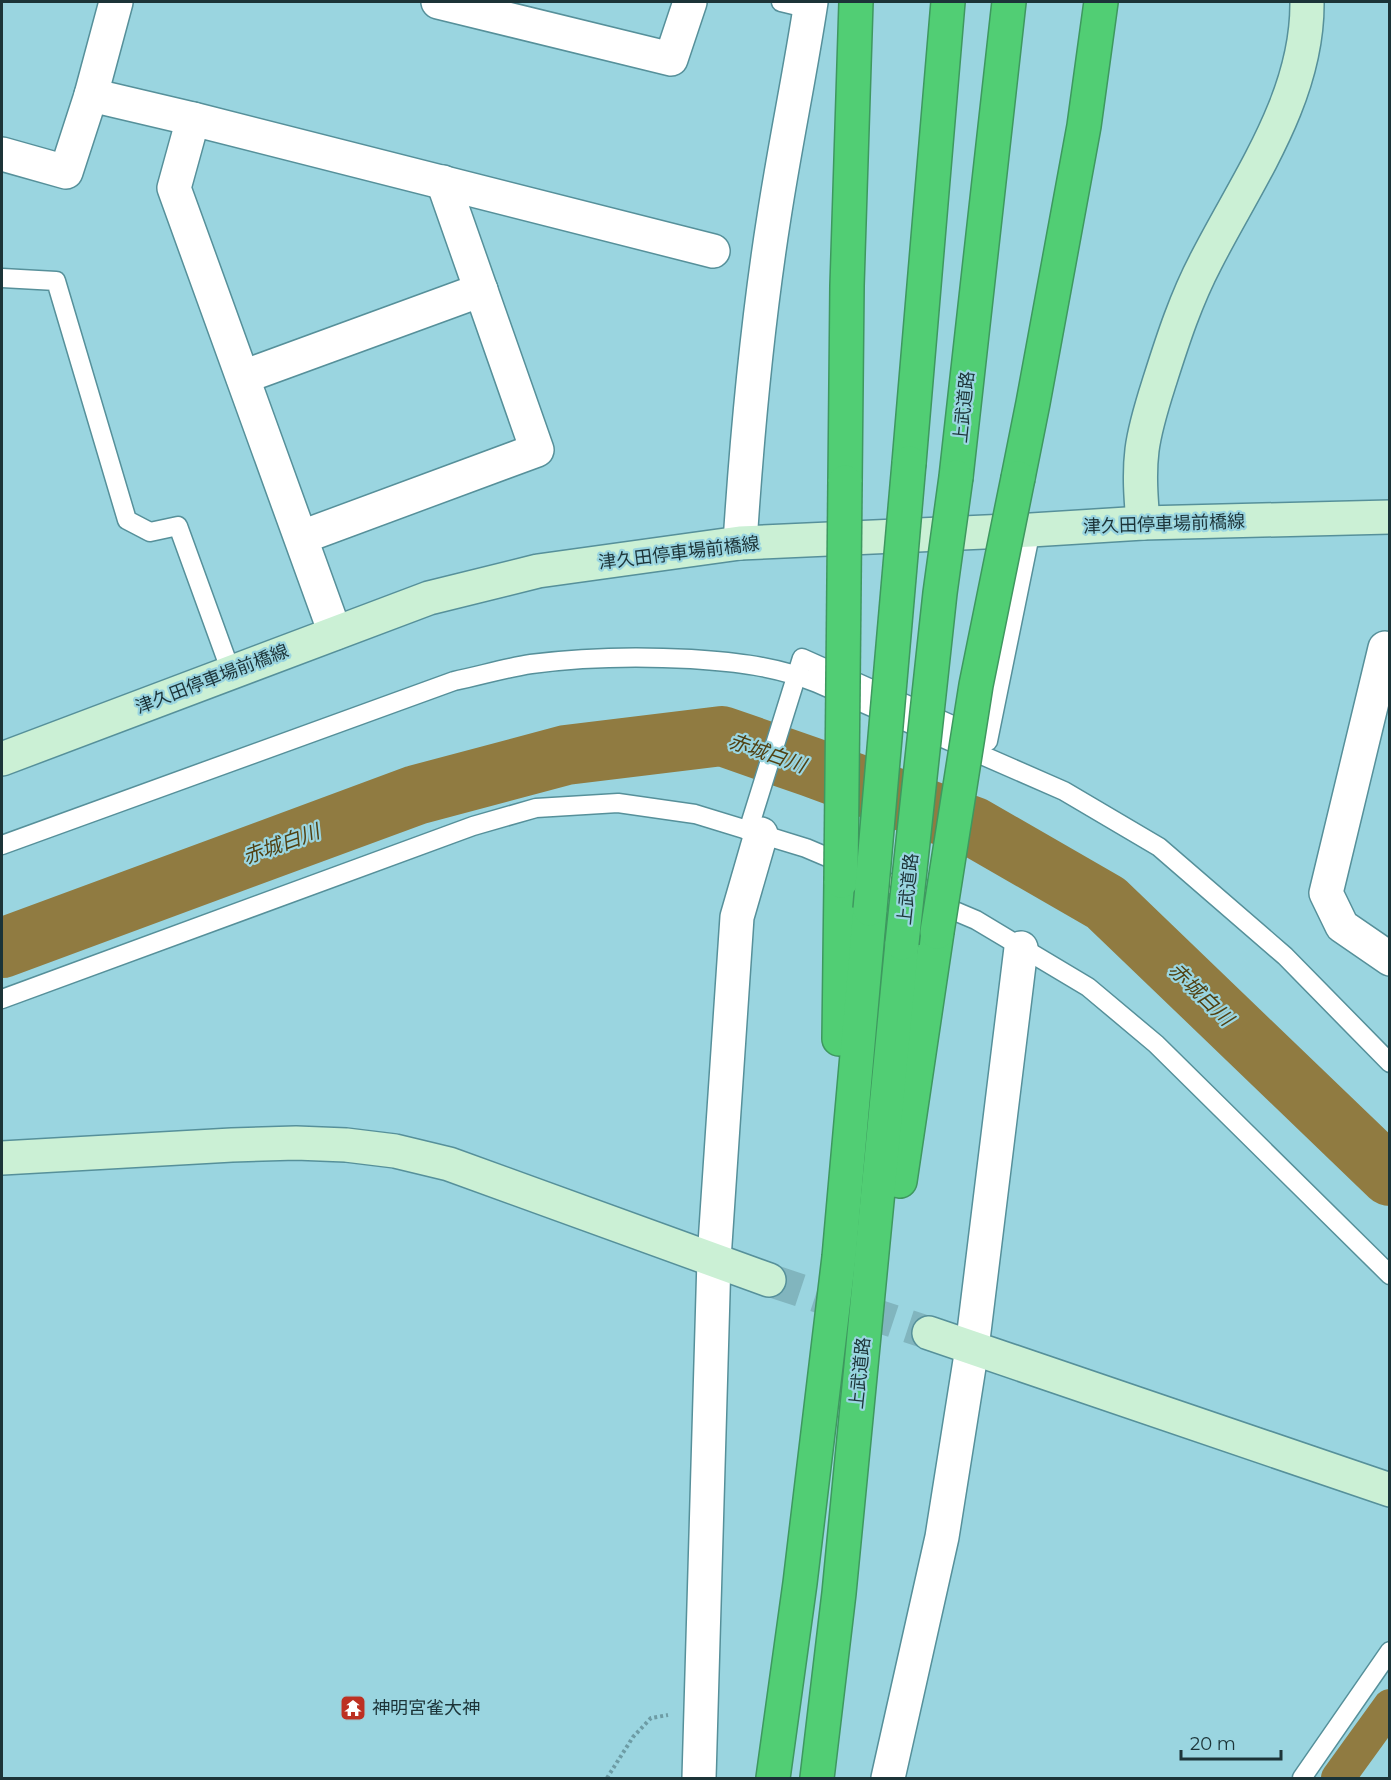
<svg xmlns="http://www.w3.org/2000/svg" width="1391" height="1780" font-family="Montserrat,'Noto Sans JP',sans-serif">
	<rect width="100%" height="100%" fill="#9ad5e0"/>
	<g fill="none" stroke-linecap="round" stroke-linejoin="round">
		<polyline stroke="#907b41" stroke-width="34" points="1338,1778 1390,1706"/>
		<polyline stroke="#907b41" stroke-width="60" points="2,948 416,795 566,755 722,736 811,767 974,827 1106,903 1390,1176"/>
		<polyline stroke="#81b5be" stroke-width="33" stroke-dasharray="33 16" stroke-linecap="butt" points="769,1280 929,1333"/>
		<g stroke="#56909a" stroke-width="21">
			<g id="lane">
				<polyline points="781,2 810,9"/>
				<polyline points="2,278 56,281 127,520 150,532 178,526 231,672"/>
				<polyline points="748,831 802,658 988,741 1031,530"/>
				<path d="M2 845 454 681C479 676 505 668 531 664 584 657 637 656 691 659 735 662 776 666 817 683L1064 791 1159 847 1285 956 1390 1063"/>
				<polyline points="2,999 473,826 536,808 618,803 695,814 806,848 976,920 1088,987 1156,1044 1390,1275"/>
				<polyline points="1302,1778 1390,1651"/>
			</g>
		</g>
		<g stroke="#56909a" stroke-width="36">
			<g id="street">
				<polyline points="438,2 671,59 690,2"/>
				<polyline points="91,95 116,2"/>
				<polyline points="2,154 66,172 91,95 193,119"/>
				<polyline points="243,377 481,290"/>
				<polyline points="302,537 537,450 443,182"/>
				<path d="M740 543C747 434 757 325 774 217 785 145 800 74 811 2"/>
				<polyline points="335,633 174,188 193,119 713,251"/>
				<polyline points="1385,648 1326,893 1342,926 1390,959"/>
				<polyline points="699,1778 714,1259 737,917 761,834"/>
				<polyline points="888,1778 942,1537 972,1348 1021,948"/>
			</g>
		</g>
		<g stroke="#56909a" stroke-width="36">
			<g id="secondary">
				<path d="M1143 523C1141 499 1139 474 1142 450 1145 426 1153 402 1160 380 1173 339 1186 299 1206 261 1248 179 1308 97 1307 2"/>
				<polyline points="2,759 429,598 538,571 740,543 1031,530 1143,523 1390,517"/>
				<polyline points="2,1158 232,1145 296,1143 346,1145 395,1151 449,1164 769,1280"/>
				<polyline points="929,1333 1390,1490"/>
			</g>
		</g>
		<g stroke="#3e985f" stroke-width="36">
			<g id="highway">
				<polyline points="909,463 948,2"/>
				<polyline points="956,477 1009,2"/>
				<polyline points="1018,478 1033,403 1084,126 1101,2"/>
				<polyline points="845,482 847,286 856,2"/>
				<polyline points="839,1039 841,881"/>
				<polyline points="900,1181 937,932"/>
				<polyline points="773,1778 800,1583 839,1257 870,909"/>
				<polyline points="817,1778 839,1593 902,943"/>
			</g>
		</g>
		<polyline stroke="#6d9ca5" stroke-width="4" stroke-dasharray="3 3" stroke-linecap="butt" points="607,1778 633,1737 651,1718 668,1715"/>
		<use href="#lane" stroke="#fff" stroke-width="18"/>
		<use href="#street" stroke="#fff" stroke-width="33"/>
		<use href="#secondary" stroke="#cbf0d5" stroke-width="33"/>
		<use href="#highway" stroke="#51ce74" stroke-width="33"/>
		<g stroke="#3e985f" stroke-width="36" stroke-linecap="butt">
			<g id="highway-bridge">
				<polyline points="841,881 845,482"/>
				<polyline points="870,909 909,463"/>
				<polyline points="937,932 976,685 1018,478"/>
				<polyline points="902,943 940,593 956,477"/>
			</g>
		</g>
		<use href="#highway-bridge" stroke="#51ce74" stroke-width="33"/>
	</g>
	<defs>
		<g id="temple-square" transform="scale(1.35)"><rect x="-9" y="-9" width="18" height="18" rx="4" fill="#bd3022" stroke="#9ad5e0"/><path d="M0-6L5-2H3V0L6.5 2.5H4V6H1.5V3h-3V6H-4V2.5H-6.5L-3 0V-2H-5Z" fill="#fff"/></g>
	</defs>
	<g fill-rule="evenodd">
		<use href="#temple-square" x="353" y="1708"/>
	</g>
	<g text-anchor="middle" dominant-baseline="central" stroke-width="4.5" stroke-linejoin="round" paint-order="stroke">
		<g font-size="18" fill="#1c3438" stroke="#9ad5e0">
			<text transform="translate(964 407) rotate(-84)">上武道路</text>
			<text transform="translate(1164 524) rotate(-2)">津久田停車場前橋線</text>
			<text transform="translate(679 553) rotate(-7)">津久田停車場前橋線</text>
			<text transform="translate(212 679) rotate(-21)">津久田停車場前橋線</text>
			<text transform="translate(908 889) rotate(-84)">上武道路</text>
			<text transform="translate(860 1373) rotate(-84)">上武道路</text>
		</g>
		<g font-size="18" fill="#1c3438" stroke="#9ad5e0" text-anchor="start">
			<text x="372" y="1708">神明宮雀大神</text>
		</g>
		<g font-size="20" font-style="italic" fill="#514112" stroke="#9ad5e0">
			<text transform="translate(767 753) rotate(19)">赤城白川</text>
			<text transform="translate(281 844) rotate(-20)">赤城白川</text>
			<text transform="translate(1201 994) rotate(44)">赤城白川</text>
		</g>
	</g>
	<rect width="1391" height="1780" fill="none" stroke="#1c3438" stroke-width="6"/>
	<path d="M1181 1750v9h100v-9" fill="none" stroke="#1c3438" stroke-width="3"/>
	<text x="1190" y="1750" font-size="18" fill="#1c3438" stroke="#9ad5e0" stroke-width="4.5" paint-order="stroke">20 m</text>
</svg>
